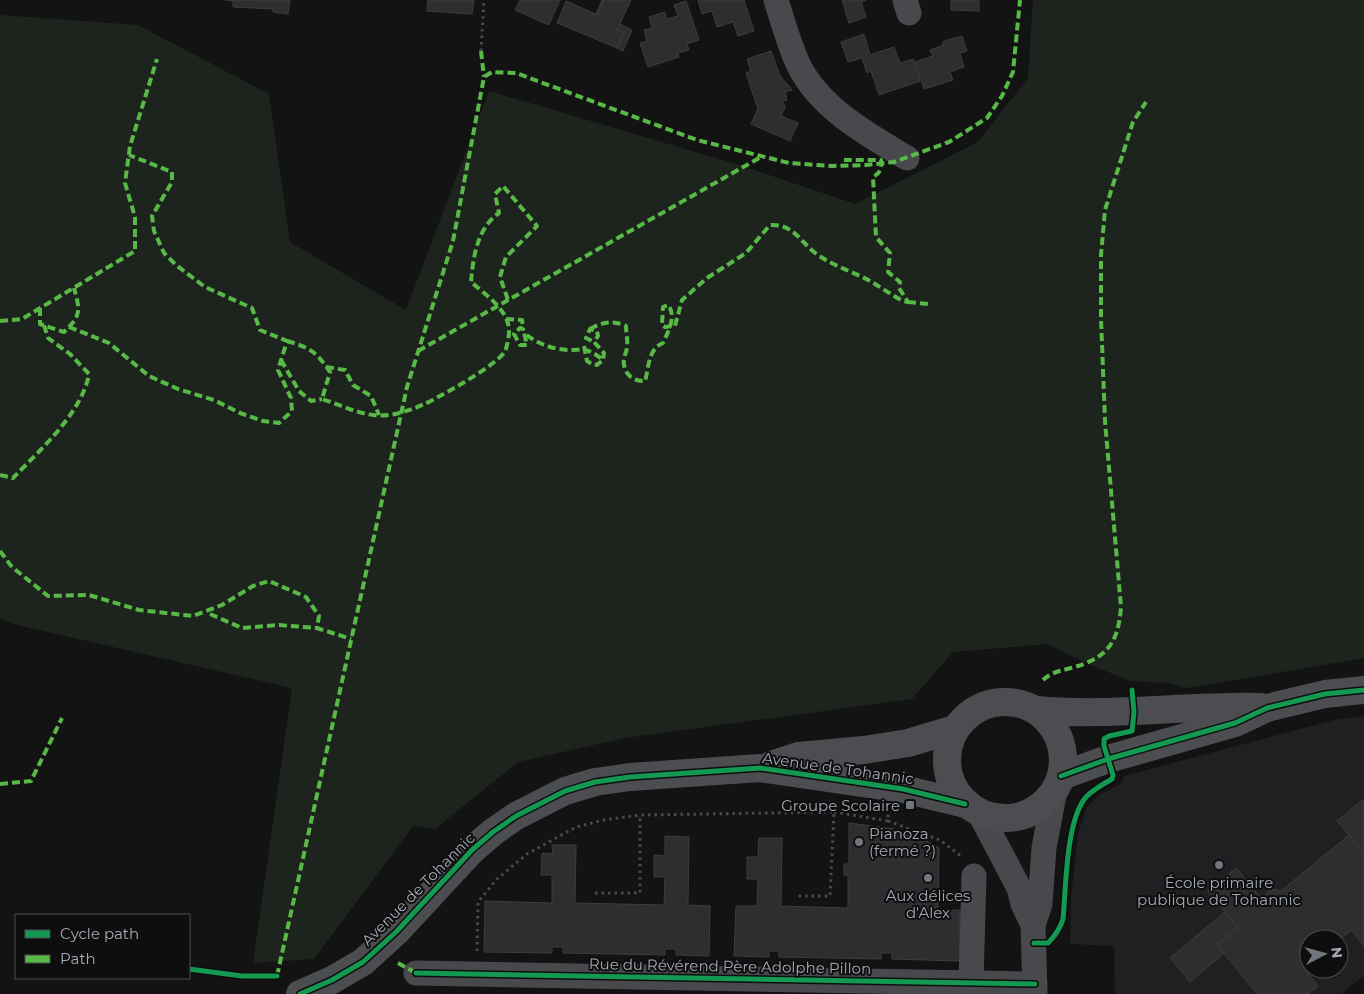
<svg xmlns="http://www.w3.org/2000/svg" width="1364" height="994" font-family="Montserrat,sans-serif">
	<rect width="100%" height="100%" fill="#131314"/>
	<path fill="#202022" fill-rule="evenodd" d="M1364 716V976L1351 985 1342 994H1115L1114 946 1070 944 1071 897 1078 834 1087 807 1099 795 1121 784 1124 776 1334 720ZM1309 939H1339V969H1309Z"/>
	<polygon fill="#1d241e" points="1033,0 1364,0 1364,658 1188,688 1168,683 1130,681 1086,663 1048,644 953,652 912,699 625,738 518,762 435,829 413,826 314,959 253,963 292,688 13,624 0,618 0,15 138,25 269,94 290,242 406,310 489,91 743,166 855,204 978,142 1028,78"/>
	<g fill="#2e2e30" stroke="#3c3d40">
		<polygon points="225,0 290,0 288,14 273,12 273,9 233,7 233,1"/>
		<polygon points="428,0 474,0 472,14 427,11"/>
		<polygon points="520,0 560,0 549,25 515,10"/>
		<polygon points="602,0 604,0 598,15 596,14"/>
		<polygon points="604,0 631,0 617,30 624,33 617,48 557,23 566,1 598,15"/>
		<polygon points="698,0 744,0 754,31 738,36 733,22 717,27 712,11 702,14"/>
		<polygon points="842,0 866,0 861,2 866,17 849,23"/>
		<polygon points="951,0 979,0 979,11 951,10"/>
		<polygon points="686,1 699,40 687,44 689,50 678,53 679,57 648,67 640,43 647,41 644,30 652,28 649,17 665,12 667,19 678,16 674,5"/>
		<polygon points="620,24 632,30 623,51 617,48 624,33 617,30"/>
		<polygon points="864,34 870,55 894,47 900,63 913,59 920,81 879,95 871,71 867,73 862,58 848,62 841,42"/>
		<polygon points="962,36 967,51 960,53 964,67 950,72 953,80 924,89 915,62 933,56 930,50 942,46 944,41"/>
		<polygon points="771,51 780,76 792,90 785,92 787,100 783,101 785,108 781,116 798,123 790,141 751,124 758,109 746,73 751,71 747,59"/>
		<polygon points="1364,799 1364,852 1337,821"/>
		<polygon points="849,823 894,829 916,835 939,848 938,910 960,910 960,961 892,959 892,953 881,953 881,959 779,957 779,951 769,951 769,957 734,956 736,906 757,906 758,879 747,879 747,857 758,857 759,838 782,838 781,906 848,908 848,875 844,875 844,864 849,864"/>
		<polygon points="1349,835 1364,852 1364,946 1351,930 1339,940 1329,938 1309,939 1309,965 1305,969 1318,986 1308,994 1257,994 1217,945 1238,927 1208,891 1236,868 1261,898 1271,889 1278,890 1280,892"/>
		<polygon points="665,836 689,837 688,905 710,906 709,956 676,955 676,949 665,949 665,955 563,953 563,947 552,947 552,953 484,952 485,901 552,903 552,875 541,875 542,853 553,854 552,845 576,845 575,903 664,905 665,877 654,877 654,855 665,856"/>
		<polygon points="1225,912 1238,927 1217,945 1223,954 1190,982 1170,958"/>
	</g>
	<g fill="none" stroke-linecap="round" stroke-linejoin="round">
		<g stroke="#494b4e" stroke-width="3" stroke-dasharray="2.5 4" stroke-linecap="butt">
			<polyline points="481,51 484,0"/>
			<polyline points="834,812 888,821 888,812"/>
			<polyline points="888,821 940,840 961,856"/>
			<polyline points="595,893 640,893 640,815"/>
			<polyline points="477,951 478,902 497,879 527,854 576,827 604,820 640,815 834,812 830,896 796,896"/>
		</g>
		<g stroke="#48494c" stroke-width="25">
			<path d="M776 0C783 22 789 45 799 66 821 109 867 134 907 158"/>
			<polyline points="905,0 909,13"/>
			<polyline points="980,814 1019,888 1023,904 1033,925"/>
			<polyline points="416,973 1035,984"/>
			<polyline points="971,982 974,876"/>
			<polyline points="1035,994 1033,925 1040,904 1044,848 1055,790"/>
		</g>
		<g stroke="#4c4d50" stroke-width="28">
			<circle cx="1005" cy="760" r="58"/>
			<path d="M1036 710C1111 717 1186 705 1261 707"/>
			<polyline points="771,765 798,756 864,750 908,743 955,729"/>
			<polyline points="1061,776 1108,759 1235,723 1267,708 1325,694 1364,690"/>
			<polyline points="300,994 332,980 363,962 396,932 472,850 493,832 516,816 565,791 595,782 630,777 760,768 903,789 965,804"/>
		</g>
		<g stroke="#58b947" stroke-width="4" stroke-dasharray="8 4" stroke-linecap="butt">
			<polyline points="481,51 484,77"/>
			<polyline points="908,302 929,304"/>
			<path d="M40 308V324L64 332C82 315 80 310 74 288"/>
			<path d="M506 319 522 320 523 329 520 328 514 334 520 345H527L524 333C534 341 546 347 559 349 581 353 582 343 603 360L604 353 594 342 598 336 597 331 590 329 586 338 594 342"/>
			<polyline points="0,321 22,319 135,251 135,217 125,183 130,146 157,59"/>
			<polyline points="69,327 109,343 149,376 178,389 214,400 240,413 263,421 279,423 292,411 291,398 278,370 287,341 260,330 252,308 205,287 176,265 164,253 154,231 152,216 172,182 172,172 129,155"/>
			<path d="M590 329C602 322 613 320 626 326 626 333 628 340 627 347 627 351 625 354 624 358 622 372 632 382 645 381 649 367 648 349 663 343 668 332 677 316 668 305L663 307 662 325 665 327 675 326 682 300 707 278 746 253 770 225C793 224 799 240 814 252 830 265 852 271 870 281 881 287 891 295 903 301L908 302 899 288 900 282 888 272 890 253 876 237 873 177C880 173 882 169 881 160H844"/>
			<path d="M287 341C310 348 316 351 330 372L322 399C338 404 356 413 373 415 387 417 402 413 415 408 432 402 498 365 505 351 507 347 509 337 509 332 510 311 485 294 471 282 473 258 477 228 499 213L495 194 503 186 537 226 506 257 500 277 508 300"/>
			<polyline points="584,346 587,361 592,364 597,365 603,360"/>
			<polyline points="418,351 761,157"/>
			<polyline points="281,360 299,391 311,401 322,399"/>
			<polyline points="326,367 345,370 353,385 371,396 379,415"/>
			<path d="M0 475 13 478C40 450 82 413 89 374L70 354 48 338 44 325"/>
			<polyline points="0,551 12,567 48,596 89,595 139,610 193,616 222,605 253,586 269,581 306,597 319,616 317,628 351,639"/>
			<polyline points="210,614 242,628 279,625 317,628"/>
			<path d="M1043 680C1052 672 1060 671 1071 668 1108 658 1118 643 1121 607L1105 421 1101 318V255L1105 210 1133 122 1146 102"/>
			<polyline points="0,784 31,781 62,718"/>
			<polyline points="398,963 416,973"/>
			<polyline points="277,976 407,387 453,241 484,77 492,72 516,73 697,140 789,163 832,166 866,165 894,162 949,142 987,118 1002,96 1013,72 1020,0"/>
		</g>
		<g stroke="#0e0e0f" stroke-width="8">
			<g id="cycleway">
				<polyline points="1061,776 1108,759 1235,723 1267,708 1325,694 1364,690"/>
				<path d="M1034 943H1048C1056 935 1060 929 1063 919 1066 887 1066 820 1086 797 1093 790 1103 784 1112 779L1113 775 1104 746V739L1109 736 1132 731 1134 712 1132 690"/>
				<polyline points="189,969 242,976 277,976"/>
				<polyline points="416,973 1035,984"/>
				<polyline points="300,994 332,980 363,962 396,932 472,850 493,832 516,816 565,791 595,782 630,777 760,768 903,789 965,804"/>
			</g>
		</g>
		<use href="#cycleway" stroke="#139951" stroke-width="5"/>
	</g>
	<g fill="#71757d" stroke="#0e0e0f" stroke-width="2">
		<rect x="905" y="800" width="10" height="10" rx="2.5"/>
		<circle cx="859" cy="842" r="5"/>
		<circle cx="1219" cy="865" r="5"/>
		<circle cx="928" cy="878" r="5"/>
	</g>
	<g text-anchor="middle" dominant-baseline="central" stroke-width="4" stroke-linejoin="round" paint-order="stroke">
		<g font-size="15" fill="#a4aab5" stroke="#0e0e0f">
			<text transform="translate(838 768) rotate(8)">Avenue de Tohannic</text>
			<text transform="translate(418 889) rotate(-45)">Avenue de Tohannic</text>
			<text transform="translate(730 966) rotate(1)">Rue du Révérend Père Adolphe Pillon</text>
		</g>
		<g font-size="15" fill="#a4aab5" stroke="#0e0e0f">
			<text x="900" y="805" text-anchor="end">Groupe Scolaire</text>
			<text x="869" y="833" text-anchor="start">Pianoza<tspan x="869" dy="17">(fermé ?)</tspan></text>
			<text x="1219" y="882">École primaire<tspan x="1219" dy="17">publique de Tohannic</tspan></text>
			<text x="928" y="895">Aux délices<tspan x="928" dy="17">d'Alex</tspan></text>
		</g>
	</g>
	<rect x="15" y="914" width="175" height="65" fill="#0e0e0f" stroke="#4a4c51"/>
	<rect x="25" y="930" width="25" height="8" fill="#139951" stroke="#4a4c51"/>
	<text x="60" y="939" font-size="15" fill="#a4aab5">Cycle path</text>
	<rect x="25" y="955" width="25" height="8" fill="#58b947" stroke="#4a4c51"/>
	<text x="60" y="964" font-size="15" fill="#a4aab5">Path</text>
	<g transform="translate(1324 954) rotate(84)"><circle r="24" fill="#0e0e0f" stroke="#4a4c51"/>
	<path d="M0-4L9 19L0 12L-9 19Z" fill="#71757d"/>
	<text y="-8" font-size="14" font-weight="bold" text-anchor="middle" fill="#a4aab5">N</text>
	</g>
</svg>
